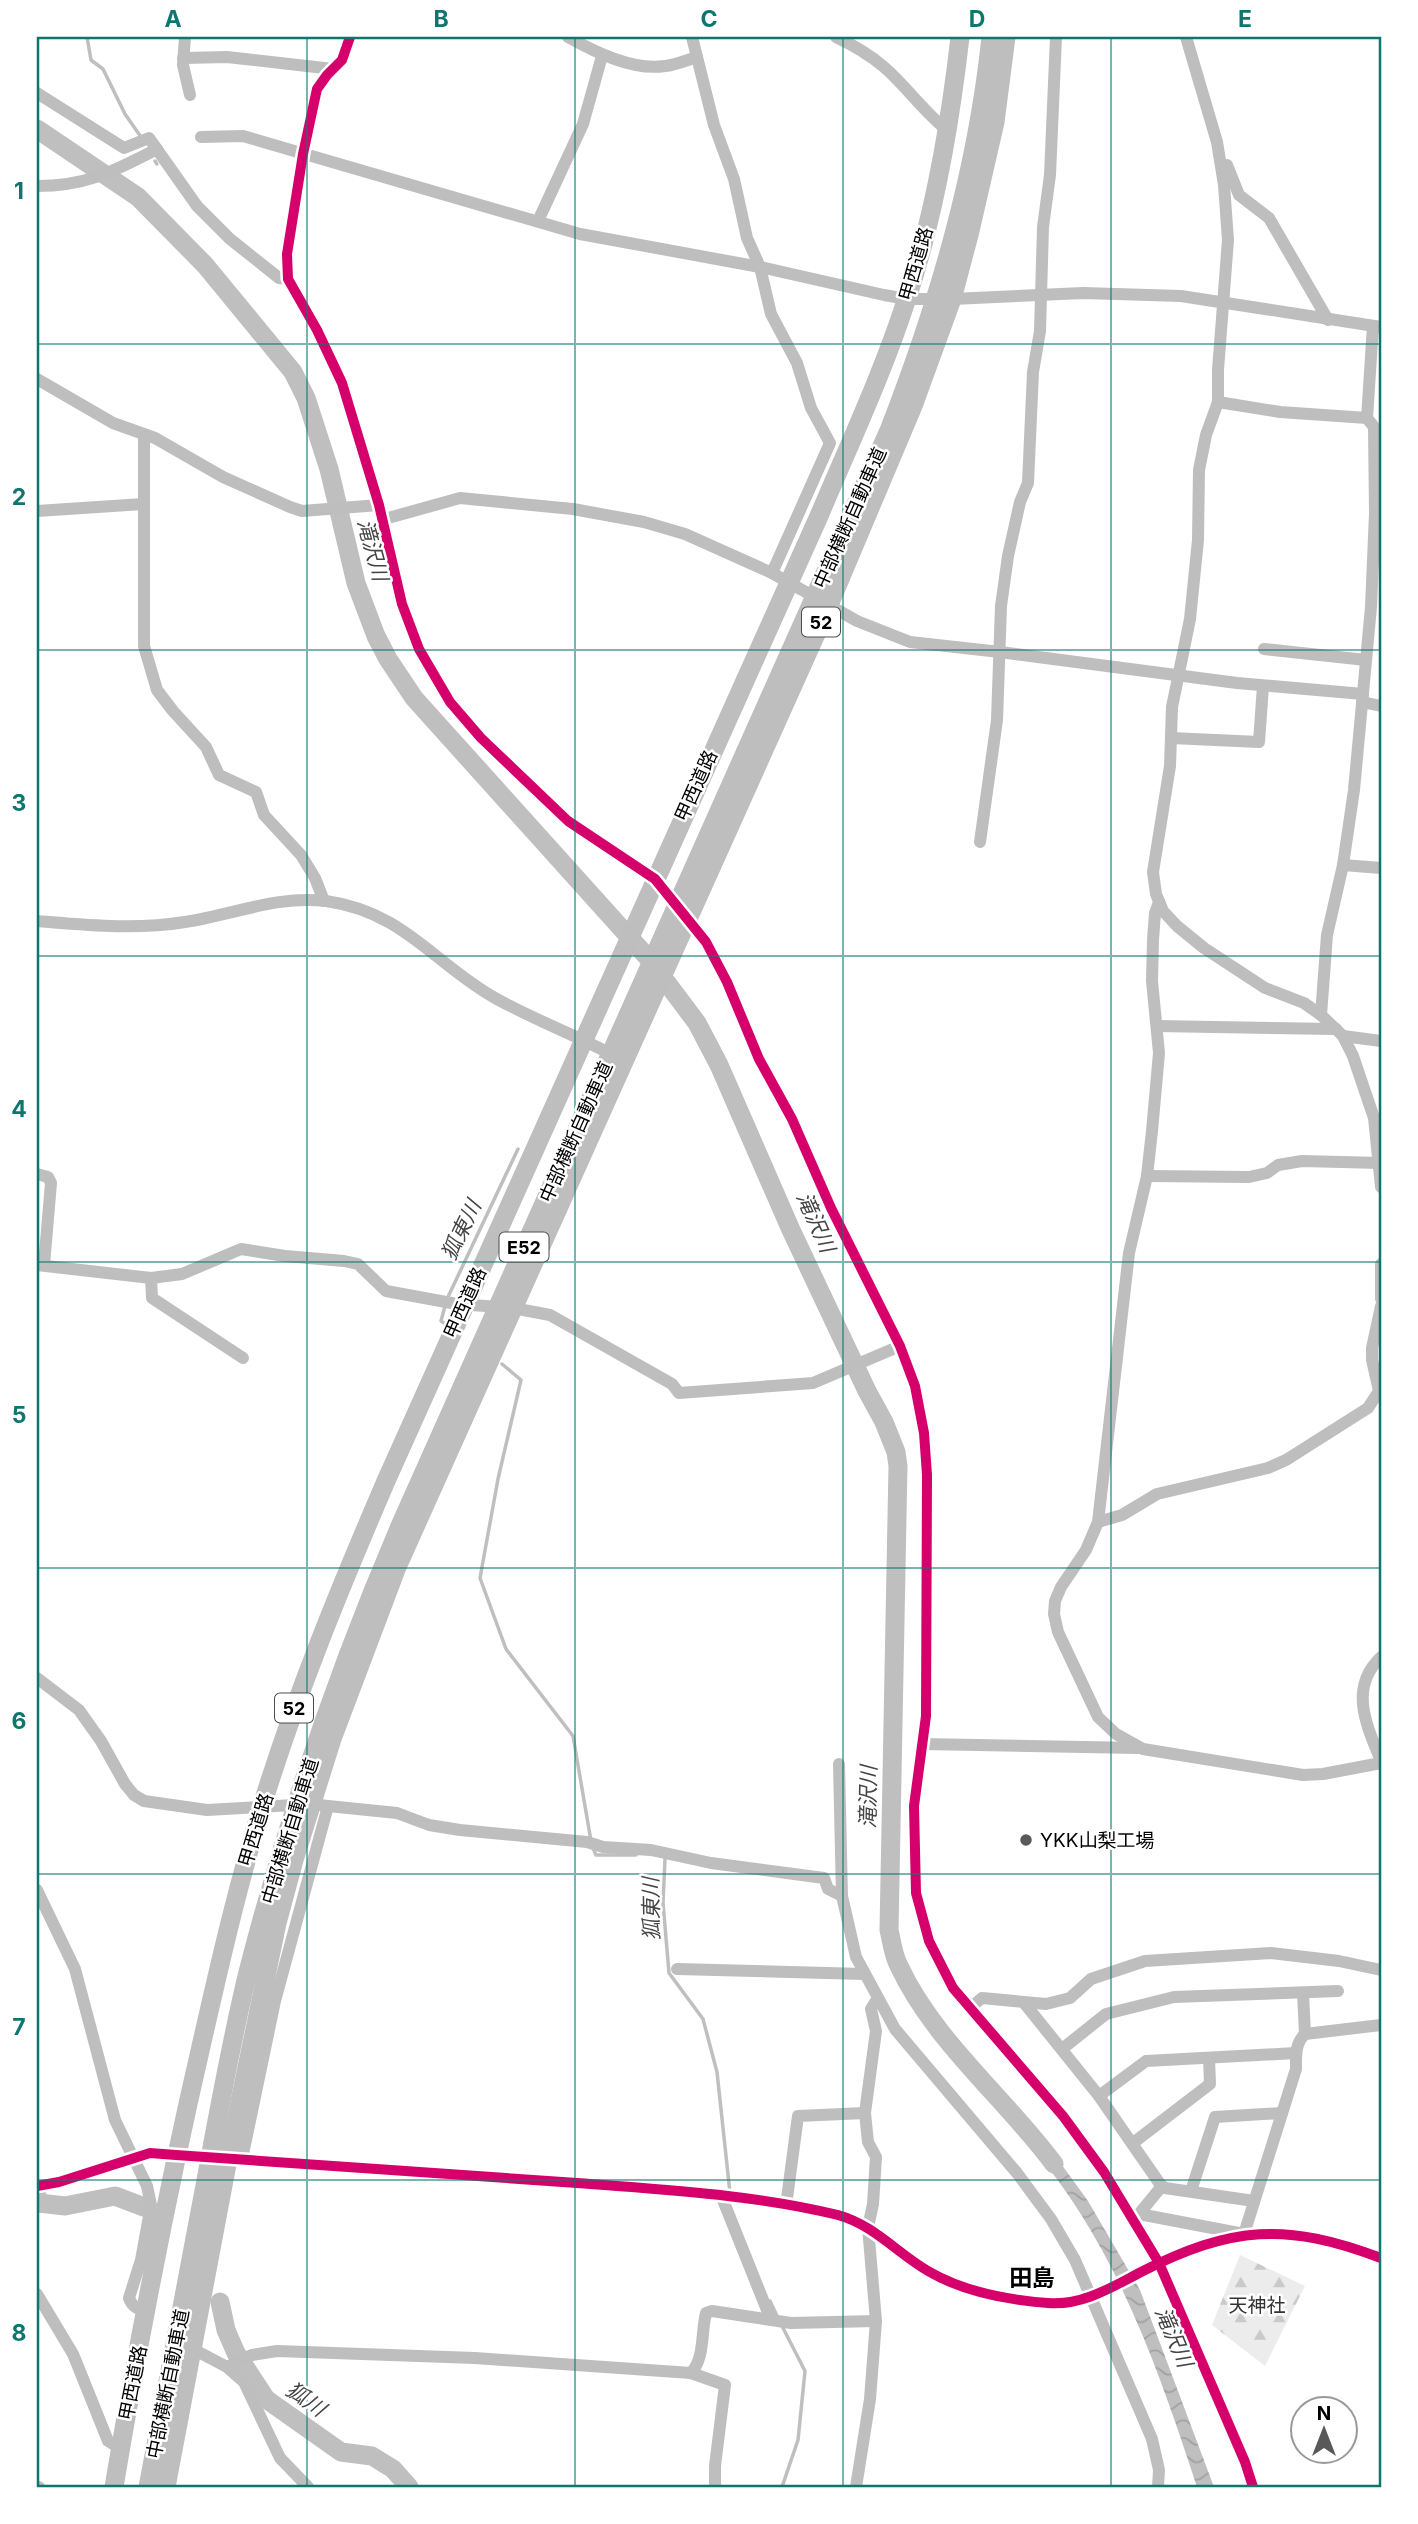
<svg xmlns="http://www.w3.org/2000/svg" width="1418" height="2524" font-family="Inter,'Noto Sans JP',sans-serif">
	<defs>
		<pattern id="forest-firs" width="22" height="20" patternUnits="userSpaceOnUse" patternTransform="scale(1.75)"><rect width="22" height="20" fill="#ececec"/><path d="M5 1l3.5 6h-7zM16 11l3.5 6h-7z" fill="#c9c9c9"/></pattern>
		<pattern id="water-waves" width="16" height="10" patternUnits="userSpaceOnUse" patternTransform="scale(1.75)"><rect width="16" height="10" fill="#bfbfbf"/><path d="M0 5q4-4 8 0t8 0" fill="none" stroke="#a2a2a2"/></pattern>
	</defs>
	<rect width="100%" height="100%" fill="#fff"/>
	<polygon fill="url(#forest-firs)" points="1240,2255 1305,2286 1265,2366 1212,2325"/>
	<path fill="url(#water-waves)" d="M1043 2139 1088 2201 1140 2290 1214 2487H1197C1158 2368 1116 2246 1033 2149Z"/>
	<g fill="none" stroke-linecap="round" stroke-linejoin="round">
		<g stroke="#bfbfbf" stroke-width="3.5">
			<polyline points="87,37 91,60 103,69 125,114 141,137"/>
			<polyline points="155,161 157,164"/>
			<polyline points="447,1299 518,1149"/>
			<polyline points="445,1306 441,1321 447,1325"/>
			<polyline points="502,1364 521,1380 498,1479 480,1578 506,1649 573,1736 591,1841"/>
			<polyline points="593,1848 596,1855 636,1855"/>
			<polyline points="665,1859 663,1903 669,1973 703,2019 717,2072 730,2193"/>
			<polyline points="770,2301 777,2316"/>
			<polyline points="782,2487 798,2440 805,2371 782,2326"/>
		</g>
		<g stroke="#bfbfbf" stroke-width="19">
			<path d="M37 129 138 197 205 265 293 372 306 398 329 469 356 583 376 636 388 659 414 698 649 959 697 1023 719 1065 791 1230 867 1391 884 1422 896 1452 898 1466 889 1930C892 1942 893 1955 899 1966 934 2041 1005 2098 1054 2164"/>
			<polyline points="37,2196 39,2203 65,2206 115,2196 144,2207"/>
			<polyline points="220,2302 226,2330 236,2353 266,2399 341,2452 372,2456 393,2469 409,2487"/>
		</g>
		<g stroke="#bebebe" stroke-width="12">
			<polyline points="185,37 183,65 190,95"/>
			<polyline points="350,37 342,60 327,75 317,89 303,154 287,254 288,279 317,330 342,383 379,505 402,604 419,649 450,702 481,738 568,821 655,879 706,942 727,982 759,1059 792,1119 831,1208 900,1346 915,1386 924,1433 927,1475 926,1716 914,1806 916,1893 929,1941 953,1988 1063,2116 1104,2172 1159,2263 1245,2462 1253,2487"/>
			<path d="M568 37C595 52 633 71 665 66 676 65 687 60 697 57"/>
			<polyline points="692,37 714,125 734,179 747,238 760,267 771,314 797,363 811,408 830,443 772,573"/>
			<path d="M836 37C853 45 870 55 884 67 907 87 923 111 948 131"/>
			<polyline points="1186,37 1217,142 1224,185 1228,240 1218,370 1218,402 1206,435 1199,470 1198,540 1190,619 1172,707 1170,766 1153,872 1156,894 1163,911 1177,926 1204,948 1265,988 1304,1003 1321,1015 1343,1036 1353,1056 1374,1118 1381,1187"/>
			<polyline points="183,58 227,57 333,69"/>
			<polyline points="37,93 124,148 149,138 197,206 230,239 279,278 288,279"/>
			<polyline points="201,137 243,136 580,234 760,267 884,295 907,299 952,299 1083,293 1181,296 1381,327"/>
			<polyline points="1227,165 1239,195 1269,218 1328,320"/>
			<path d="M37 186C87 186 114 171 157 149"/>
			<polyline points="538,221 583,124 602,56"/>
			<polyline points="37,379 113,423 155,438 223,477 290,507 302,511 379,505"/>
			<polyline points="1218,402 1280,412 1367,418"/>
			<polyline points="144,434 144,646 157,690 173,711 206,747 219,775 256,792 264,815 301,855 315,878 324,901"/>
			<polyline points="37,511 143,504"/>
			<polyline points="381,520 460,498 573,509 644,522 685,534 772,573 857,621 910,642 1000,652 1237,683 1363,694"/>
			<polyline points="1264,649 1366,660"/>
			<polyline points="1362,702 1381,706"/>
			<polyline points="1171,738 1259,742 1263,686"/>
			<polyline points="980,842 997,720 1001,606 1008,556 1020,502 1028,483 1033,372 1040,331 1043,227 1050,175 1056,37"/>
			<polyline points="1343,865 1381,868"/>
			<polyline points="1159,902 1155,913 1153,940 1152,981 1159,1053 1152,1131 1147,1176 1129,1253 1098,1522 1086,1550 1061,1587 1055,1601 1054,1614 1058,1632 1098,1717 1116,1734 1143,1749 1303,1775 1323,1774 1381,1763"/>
			<path d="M37 921C87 925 135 930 185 922 233 915 277 895 326 901 404 912 433 963 495 998 533 1019 575 1035 615 1056"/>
			<polyline points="1321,1015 1327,935 1343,865 1354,790 1371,607 1375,513 1374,427 1367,418 1373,326"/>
			<polyline points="1157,1026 1336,1029"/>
			<polyline points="1343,1036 1381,1041"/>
			<polyline points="37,1174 48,1177 51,1183 44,1265"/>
			<polyline points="1147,1176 1249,1177 1267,1173 1278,1165 1302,1161 1381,1163"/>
			<polyline points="1381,1264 1381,1299"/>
			<polyline points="37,1265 151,1278 182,1274 241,1249 285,1256 344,1261 358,1264 386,1291 457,1304 513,1308 550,1315 672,1384 679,1393 813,1383 900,1346"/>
			<polyline points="151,1278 152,1298 243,1358"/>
			<polyline points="1098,1522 1122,1515 1157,1494 1268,1468 1286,1460 1368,1408 1379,1391 1372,1360 1372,1348 1381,1306"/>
			<path d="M1381 1657C1348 1688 1367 1726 1381 1761"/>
			<polyline points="37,1678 79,1710 101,1741 125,1784 134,1795 144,1801 207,1810 311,1804 328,1806 397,1813 429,1825 460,1830 587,1842 603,1847 651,1850 711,1863 824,1878 828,1889 842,1896 856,1957 895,2029 1017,2173 1051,2219 1075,2260 1152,2439 1159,2470 1158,2487"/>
			<polyline points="922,1744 1138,1748"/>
			<polyline points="839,1764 842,1896"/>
			<path d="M37 1890 75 1969 115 2120 147 2186 151 2205 141 2260 129 2298C132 2307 138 2309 146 2311"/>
			<polyline points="677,1969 864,1974"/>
			<polyline points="1303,1993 1305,2034"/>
			<polyline points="1025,2004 1099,2096 1160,2184 1165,2188 1254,2201"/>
			<polyline points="970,2008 982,1998 1046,2004 1070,1998 1091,1979 1145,1961 1271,1953 1339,1961 1381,1970"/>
			<polyline points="1062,2049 1106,2014 1174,1997 1338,1991"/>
			<polyline points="1099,2096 1146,2061 1296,2053"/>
			<polyline points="1133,2143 1210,2084 1209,2058"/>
			<polyline points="242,2159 275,2001 328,1806"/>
			<path d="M37 2186 59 2182 150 2153 176 2155C310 2165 443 2173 577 2183 664 2190 752 2194 838 2215 874 2225 897 2253 928 2271 962 2291 1008 2300 1048 2303 1082 2306 1112 2287 1141 2272 1232 2226 1286 2222 1381 2258"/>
			<polyline points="1191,2191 1215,2117 1282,2113"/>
			<polyline points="721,2195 771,2320"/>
			<polyline points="786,2206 798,2116 865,2113"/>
			<path d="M1139 2214 1244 2234 1296 2069C1296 2055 1295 2044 1305 2034L1381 2025"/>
			<polyline points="1135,2216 1139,2214 1162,2186"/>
			<polyline points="37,2294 73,2354 108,2441 121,2449"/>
			<polyline points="191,2348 227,2367 244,2382 280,2458 308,2487"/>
			<path d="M227 2367 252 2355 277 2351 475 2358 691 2373C705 2358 701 2332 706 2313L712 2311 791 2323 876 2321"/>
			<polyline points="691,2373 725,2385 715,2466 715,2487"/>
			<polyline points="37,2487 39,2487"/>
			<polyline points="856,2487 870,2399 876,2321 868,2227 873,2204 876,2157 868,2142 865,2113 876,2031 871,2009 877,1999"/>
		</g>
		<g stroke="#bebebe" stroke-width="19">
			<path d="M114 2487C139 2338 168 2189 202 2042 220 1963 238 1884 262 1806 296 1695 340 1588 386 1481L819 516C849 445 883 373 907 298 935 214 950 125 960 37"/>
			<path d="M148 2487C166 2390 185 2293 203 2196 217 2121 230 2046 248 1972 287 1820 338 1671 400 1526L890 428C939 301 977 172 991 37"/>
			<polyline points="166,2487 228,2159 277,1923 294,1860 332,1739 397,1567 829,605 913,406 952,299 969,235 995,122 1006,37"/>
		</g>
		<g stroke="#fff" stroke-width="15">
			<g id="cycleway">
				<polyline points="350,37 342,60 327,75 317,89 303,154 287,254 288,279 317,330 342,383 379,505 402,604 419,649 450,702 481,738 568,821 655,879 706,942 727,982 759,1059 792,1119 831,1208 900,1346 915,1386 924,1433 927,1475 926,1716 914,1806 916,1893 929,1941 953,1988 1063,2116 1104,2172 1159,2263 1245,2462 1253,2487"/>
				<path d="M37 2186 59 2182 150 2153 176 2155C310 2165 443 2173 577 2183 664 2190 752 2194 838 2215 874 2225 897 2253 928 2271 962 2291 1008 2300 1048 2303 1082 2306 1112 2287 1141 2272 1232 2226 1286 2222 1381 2258"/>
			</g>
		</g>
		<use href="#cycleway" stroke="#d6006c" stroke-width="10"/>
	</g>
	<path fill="none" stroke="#0f766e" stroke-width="2" stroke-opacity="0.55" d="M307 37V2487M575 37V2487M843 37V2487M1111 37V2487M37 344H1381M37 650H1381M37 956H1381M37 1262H1381M37 1568H1381M37 1874H1381M37 2180H1381"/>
	<circle fill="#595959" stroke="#fff" stroke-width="2.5" cx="1026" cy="1840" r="7"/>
	<g text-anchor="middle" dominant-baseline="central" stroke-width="5" stroke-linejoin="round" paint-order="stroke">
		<g fill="#fff" stroke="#4c4c4c" stroke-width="2">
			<rect x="802" y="607.5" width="38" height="29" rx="5"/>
			<rect x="499.5" y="1232.5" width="49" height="29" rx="5"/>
			<rect x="275" y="1693.5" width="38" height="29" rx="5"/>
		</g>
		<g font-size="18" font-weight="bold" fill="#000">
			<text x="821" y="622">52</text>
			<text x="524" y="1247">E52</text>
			<text x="294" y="1708">52</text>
		</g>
		<g font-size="19" fill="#000" stroke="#fff">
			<text transform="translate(916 264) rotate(-74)">甲西道路</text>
			<text transform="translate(850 518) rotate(-66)">中部横断自動車道</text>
			<text transform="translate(696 786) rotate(-66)">甲西道路</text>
			<text transform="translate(576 1132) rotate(-66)">中部横断自動車道</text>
			<text transform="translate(465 1303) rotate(-66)">甲西道路</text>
			<text transform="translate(256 1830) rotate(-73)">甲西道路</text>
			<text transform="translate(290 1831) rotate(-73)">中部横断自動車道</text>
			<text transform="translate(133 2383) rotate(-79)">甲西道路</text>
			<text transform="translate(168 2384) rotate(-79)">中部横断自動車道</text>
		</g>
		<g font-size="19" fill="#000" stroke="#fff" text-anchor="start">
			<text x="1040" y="1840">YKK山梨工場</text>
		</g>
		<g font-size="19" fill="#333" stroke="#fff">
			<text x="1257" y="2305">天神社</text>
		</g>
		<g font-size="21" font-style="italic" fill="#444" stroke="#fff">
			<text transform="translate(373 550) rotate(75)">滝沢川</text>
			<text transform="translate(816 1222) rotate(66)">滝沢川</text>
			<text transform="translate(461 1230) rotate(-64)">狐東川</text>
			<text transform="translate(868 1797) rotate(-89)">滝沢川</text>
			<text transform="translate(651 1909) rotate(-91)">狐東川</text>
			<text transform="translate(1174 2337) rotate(67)">滝沢川</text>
			<text transform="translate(306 2399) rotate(35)">狐川</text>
		</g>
		<g font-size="23" font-weight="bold" fill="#000" stroke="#fff">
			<text x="1032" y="2278">田島</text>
		</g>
	</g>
	<rect width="1418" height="2524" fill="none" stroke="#ffffff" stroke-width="77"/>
	<g transform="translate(1324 2430)"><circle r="33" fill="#ffffff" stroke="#999999" stroke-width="2"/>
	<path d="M0-5L12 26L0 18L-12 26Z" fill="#595959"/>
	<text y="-10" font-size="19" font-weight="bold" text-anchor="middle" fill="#000000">N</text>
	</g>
	<rect x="38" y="38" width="1342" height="2448" fill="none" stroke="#0f766e" stroke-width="2.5"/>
	<g font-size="23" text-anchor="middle" font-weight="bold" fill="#0f766e">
		<text x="173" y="27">A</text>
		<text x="441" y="27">B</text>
		<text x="709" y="27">C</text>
		<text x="977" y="27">D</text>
		<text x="1245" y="27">E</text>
		<text x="19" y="199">1</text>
		<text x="19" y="505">2</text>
		<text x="19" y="811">3</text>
		<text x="19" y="1117">4</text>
		<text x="19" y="1423">5</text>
		<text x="19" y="1729">6</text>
		<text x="19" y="2035">7</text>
		<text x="19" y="2341">8</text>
	</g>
</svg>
